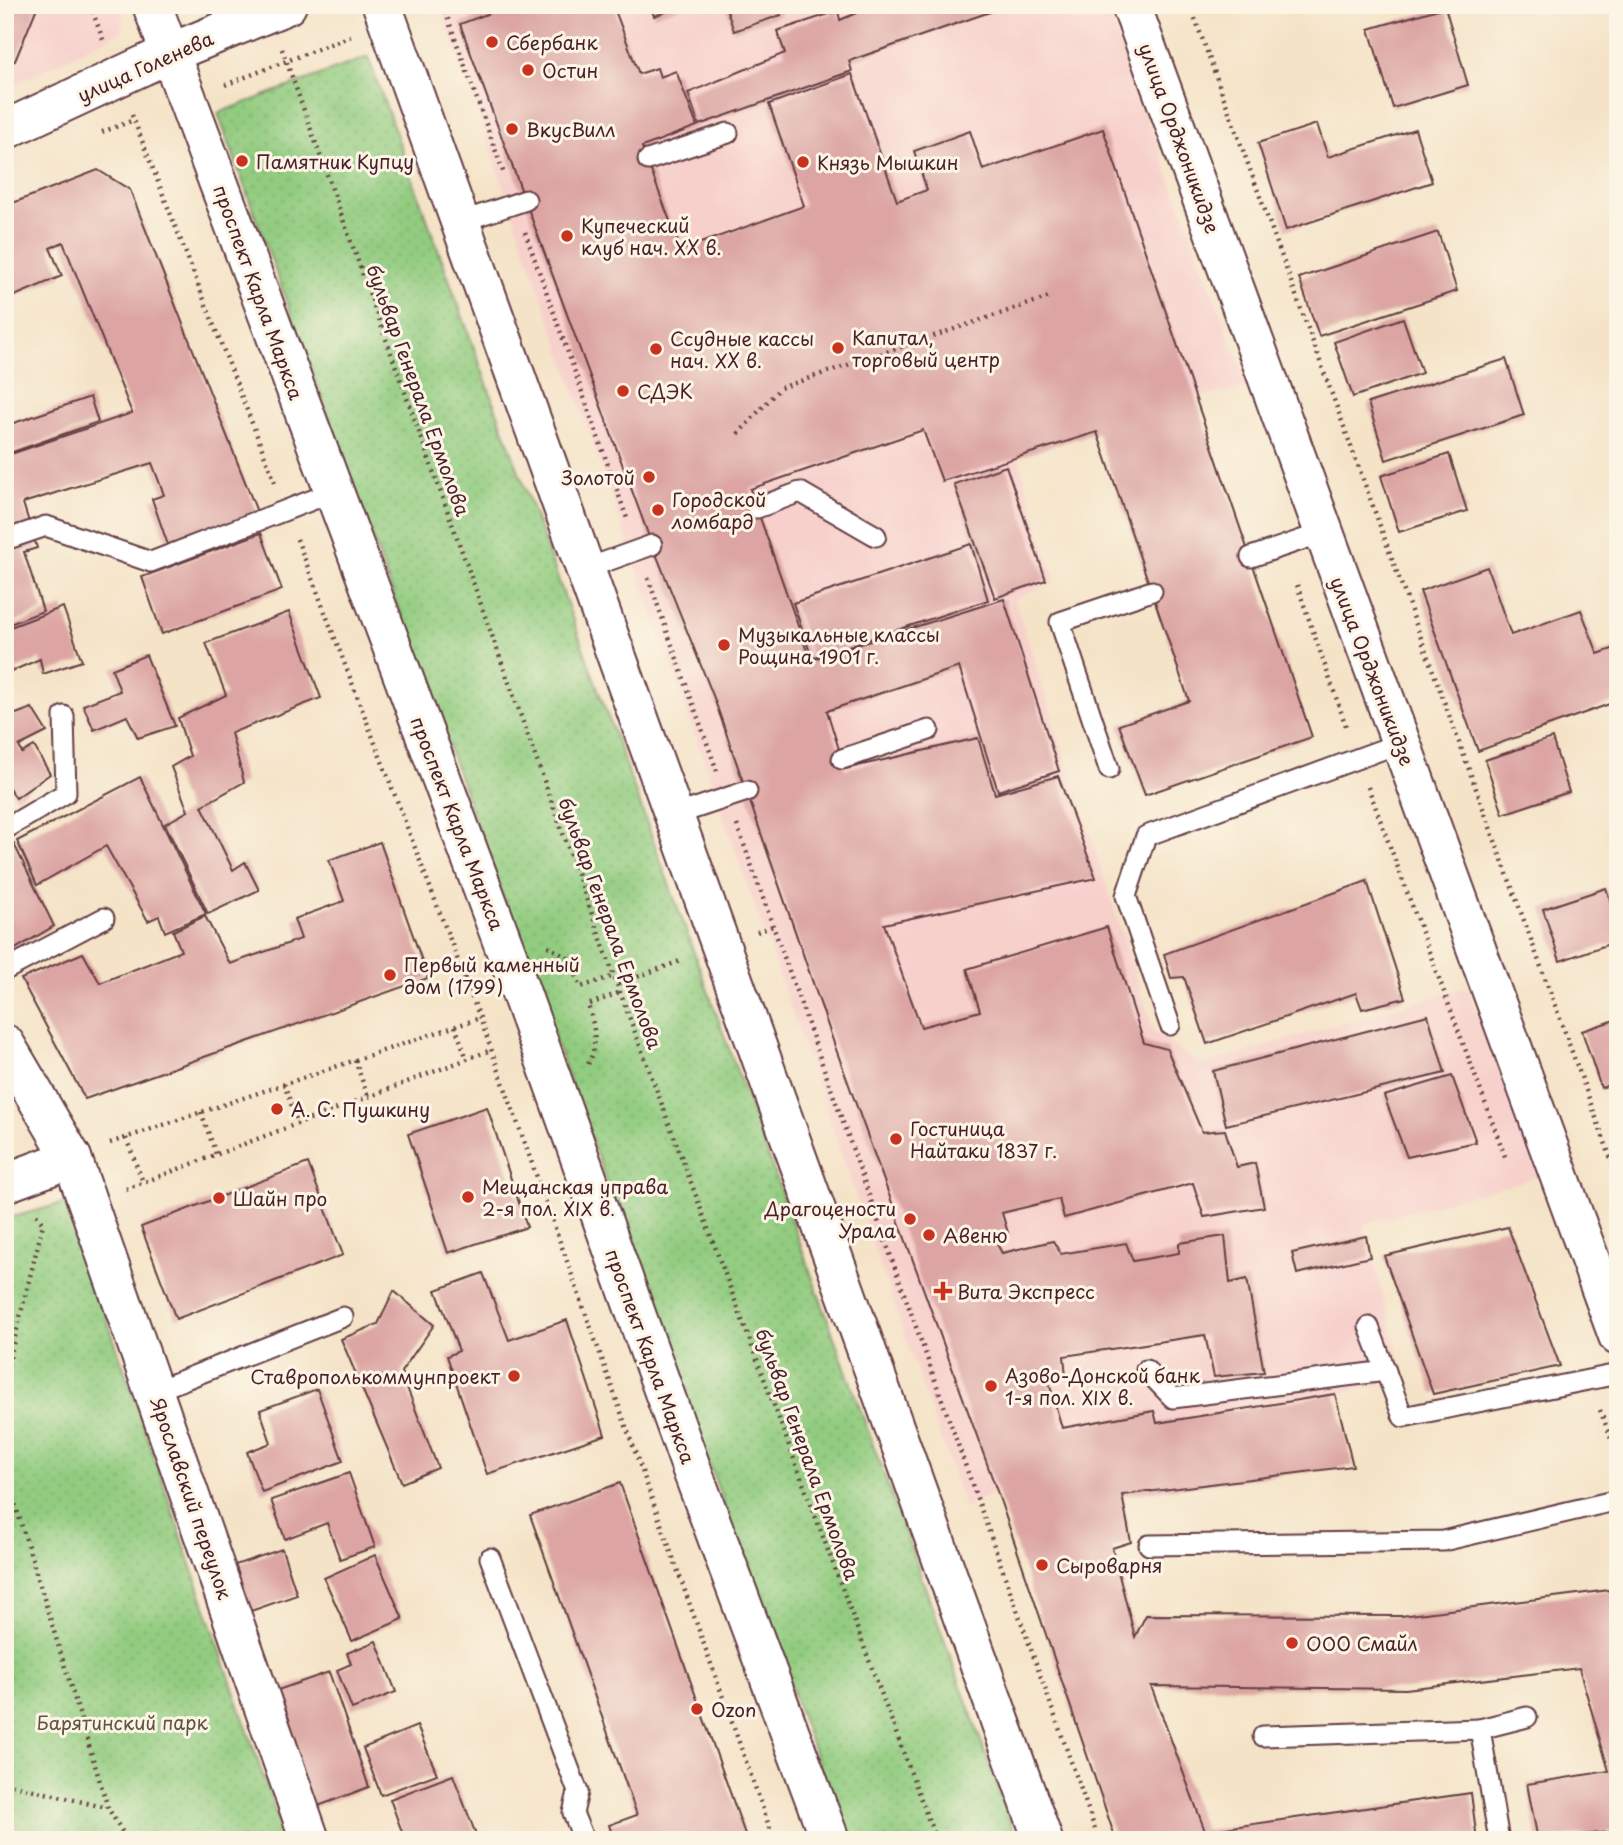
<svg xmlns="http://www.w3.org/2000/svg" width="1623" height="1845" font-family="'Playpen Sans',sans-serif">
	<defs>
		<pattern id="park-dots" width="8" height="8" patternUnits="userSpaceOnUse" patternTransform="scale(1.75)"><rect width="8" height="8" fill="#92cc80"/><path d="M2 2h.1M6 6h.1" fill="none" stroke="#7faf6f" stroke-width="1.8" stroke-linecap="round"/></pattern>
	</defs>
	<rect width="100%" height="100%" fill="#fcf5e5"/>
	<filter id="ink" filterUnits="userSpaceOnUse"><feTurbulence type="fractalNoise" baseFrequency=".0143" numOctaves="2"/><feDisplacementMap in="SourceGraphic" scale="14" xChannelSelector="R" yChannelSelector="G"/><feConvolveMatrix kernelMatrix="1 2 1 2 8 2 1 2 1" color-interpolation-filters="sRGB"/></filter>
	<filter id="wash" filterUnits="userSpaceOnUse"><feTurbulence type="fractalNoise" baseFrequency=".00686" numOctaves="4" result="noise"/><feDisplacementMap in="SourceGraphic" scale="28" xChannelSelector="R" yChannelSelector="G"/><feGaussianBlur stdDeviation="1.57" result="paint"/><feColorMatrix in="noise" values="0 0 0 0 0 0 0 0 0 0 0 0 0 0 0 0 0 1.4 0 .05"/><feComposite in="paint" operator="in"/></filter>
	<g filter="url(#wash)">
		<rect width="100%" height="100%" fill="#f4e3c7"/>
		<g fill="#f7d0cc">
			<polygon points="5,5 123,5 122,31 5,89"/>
			<polygon points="440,5 1105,5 1249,389 1196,397 1018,457 1055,581 1014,599 1154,1032 1200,1065 1467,987 1542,1176 1364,1224 1405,1379 1335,1394 1157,1423 1153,1411 1062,1428 997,1491 965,1508"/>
		</g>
		<g fill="url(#park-dots)" stroke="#6e7656" stroke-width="2">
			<polygon points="368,57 1017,1840 846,1840 218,113"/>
			<polygon points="65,1203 91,1272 285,1840 5,1840 5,1219"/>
		</g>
		<g id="blocks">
			<g fill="#dca5a3">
				<polygon points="5,5 38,5 15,61 5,65"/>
				<polygon points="511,5 613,5 639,74 657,68 660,77 676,71 697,126 642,147 681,250 804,206 769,104 852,74 897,201 927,190 914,151 970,131 983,170 1103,129 1312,737 1145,795 1119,725 1189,701 1097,432 942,481 923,430 750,489 810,660 1004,599 1059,771 998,791 959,667 827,711 842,759 845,769 978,738 995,794 1058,776 1096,878 884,924 921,1027 980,1011 967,969 1107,927 1144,1043 1167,1049 1202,1132 1225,1130 1237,1167 1255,1163 1264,1207 1204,1217 1193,1183 1064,1218 1059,1199 1002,1213 1008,1233 993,1237 1002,1253 1053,1241 1061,1254 1126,1243 1133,1261 1179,1253 1179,1243 1225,1236 1230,1283 1247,1279 1264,1372 1214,1377 1205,1335 1064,1356 1066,1376 1048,1379 1062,1428 1154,1411 1157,1423 1335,1394 1353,1466 1122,1495 1131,1542 1112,1548 1135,1637 1146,1615 1401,1616 1618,1589 1618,1831 1538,1840 1527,1784 1609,1771 1579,1668 1406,1689 1151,1686 1205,1831 1471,1793 1477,1840 1116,1840 997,1491 837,1052 714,698 648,534 460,24"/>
				<polygon points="650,5 684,5 684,6 654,16"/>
				<polygon points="725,5 778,5 781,15 734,31"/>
				<polygon points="876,5 1007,6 849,61 852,71 699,125 688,93 785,53 777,31 838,11 840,20"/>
				<polygon points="1445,7 1468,85 1393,108 1369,29"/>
				<polygon points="1317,124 1328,157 1415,129 1432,182 1286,230 1258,143"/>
				<polygon points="98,170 130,190 257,512 168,545 152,499 164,495 152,463 23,503 37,548 24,552 43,611 5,626 5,456 132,413 63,242 50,248 62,276 5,300 5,206"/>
				<polygon points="1438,232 1457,291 1319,336 1299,278"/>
				<polygon points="1403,318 1422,373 1353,397 1334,342"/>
				<polygon points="1506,359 1524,415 1386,460 1368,403"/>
				<polygon points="90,397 98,422 7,454 5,426"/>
				<polygon points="1449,454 1467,511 1399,532 1381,476"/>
				<polygon points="1006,466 1046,580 995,598 954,484"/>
				<polygon points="261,533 282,590 162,634 142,577"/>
				<polygon points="971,544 988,600 812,658 793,603"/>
				<polygon points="1487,567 1511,635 1581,610 1598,654 1618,647 1618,701 1478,751 1420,591"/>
				<polygon points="63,607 82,661 43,674 40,659 5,674 5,629"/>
				<polygon points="289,612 321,698 231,733 244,782 202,806 233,870 245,862 259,890 208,914 165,824 188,811 171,767 190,756 178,718 226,695 206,643"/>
				<polygon points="146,655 175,726 138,738 127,716 94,730 83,705 120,691 112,669"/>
				<polygon points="32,708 47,732 19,746 22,753 34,746 50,774 16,798 5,782 5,718"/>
				<polygon points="1552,738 1569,792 1503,814 1485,760"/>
				<polygon points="140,777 206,914 165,932 159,916 148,921 106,846 37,885 17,841"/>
				<polygon points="13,842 54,926 5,955 5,846"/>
				<polygon points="380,842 428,978 85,1099 21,979 83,953 100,983 181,951 173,931 205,916 230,964 301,939 294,919 344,901 329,860"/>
				<polygon points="1367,881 1405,998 1362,1009 1356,993 1207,1044 1184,977 1171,978 1164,954"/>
				<polygon points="1606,888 1618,923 1618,941 1560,961 1543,909"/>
				<polygon points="1428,1015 1445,1073 1226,1125 1213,1071"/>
				<polygon points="1618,1019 1618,1082 1601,1088 1582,1031"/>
				<polygon points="1452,1076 1476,1142 1407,1157 1384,1096"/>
				<polygon points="487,1107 527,1227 448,1253 408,1134"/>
				<polygon points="308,1163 343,1255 176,1319 141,1227"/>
				<polygon points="1508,1227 1560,1366 1433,1394 1384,1256"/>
				<polygon points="1366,1236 1370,1257 1297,1274 1292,1253"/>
				<polygon points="483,1273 509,1340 567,1320 605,1435 487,1474 447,1356 459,1351 436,1290"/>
				<polygon points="394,1291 434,1325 401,1372 438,1468 402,1483 341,1339 378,1324"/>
				<polygon points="317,1389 343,1461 262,1492 247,1452 271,1443 260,1410"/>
				<polygon points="349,1473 375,1547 340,1559 327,1523 285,1539 271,1500"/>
				<polygon points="620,1483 747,1840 614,1840 609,1825 637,1815 530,1515"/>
				<polygon points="282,1549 297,1595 251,1611 235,1565"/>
				<polygon points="375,1555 403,1619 352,1641 324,1578"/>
				<polygon points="376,1641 396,1692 352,1709 337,1670 351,1664 347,1653"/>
				<polygon points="329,1672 369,1787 313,1808 272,1692"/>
				<polygon points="417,1726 437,1774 381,1795 363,1748"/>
				<polygon points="453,1775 478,1840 405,1840 390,1799"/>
			</g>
		</g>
	</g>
	<g filter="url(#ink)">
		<use href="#blocks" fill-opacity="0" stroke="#643c42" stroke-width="2"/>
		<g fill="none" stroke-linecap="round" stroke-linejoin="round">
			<g stroke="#643c42" stroke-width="23">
				<g id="lane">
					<polyline points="648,160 728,133"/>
					<polyline points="460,222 526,200"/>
					<polyline points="757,508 800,492 876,536"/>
					<polyline points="5,540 46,526 151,562 333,492"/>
					<polyline points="1251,557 1322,533"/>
					<polyline points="585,569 652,545"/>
					<polyline points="842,759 929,730"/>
					<polyline points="1109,769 1060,622 1152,591"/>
					<polyline points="675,815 747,791"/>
					<polyline points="5,829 66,793 64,716"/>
					<polyline points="5,970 104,918"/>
					<polyline points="1170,1025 1126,896 1146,836 1400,743"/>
					<polyline points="1369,1327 1403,1417 1618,1374"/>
					<polyline points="1146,1370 1173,1398 1386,1371"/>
					<polyline points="155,1391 343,1317"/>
					<polyline points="1149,1545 1443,1541 1618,1500"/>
					<polyline points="490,1558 578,1792 573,1813 584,1840"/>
					<polyline points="1263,1736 1480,1729"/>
					<polyline points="1499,1840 1480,1729 1527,1717"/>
				</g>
			</g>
			<g stroke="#643c42" stroke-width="42">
				<g id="street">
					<polyline points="1131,5 1618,1336"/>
					<polyline points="5,1044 72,1158 310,1840"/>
					<polyline points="5,1183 72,1158"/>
				</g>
			</g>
			<g stroke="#643c42" stroke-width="42">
				<g id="secondary">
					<polyline points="152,5 507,954 693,1473 830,1840"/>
					<polyline points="382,5 1043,1840"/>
					<polyline points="5,130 170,53 287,5"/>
				</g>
			</g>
			<g stroke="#643c42" stroke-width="4.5" stroke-dasharray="2 5" stroke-linecap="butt">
				<polyline points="90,5 104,42"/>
				<polyline points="443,5 504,174"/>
				<polyline points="1190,5 1618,1178"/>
				<polyline points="282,49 614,976 936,1840"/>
				<polyline points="225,85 351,36"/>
				<polyline points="132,115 275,482"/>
				<polyline points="102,132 134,120"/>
				<polyline points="525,232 628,521"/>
				<polyline points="738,434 780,388 1049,297"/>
				<polyline points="297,539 480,1018 774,1840"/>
				<polyline points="648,578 717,771"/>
				<polyline points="1297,585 1347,729"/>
				<polyline points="1368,787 1506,1159"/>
				<polyline points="737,825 1099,1840"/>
				<polyline points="757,932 773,926"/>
				<polyline points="548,946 567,958 581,987 614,976"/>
				<polyline points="618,984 683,960"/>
				<polyline points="455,1026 467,1059"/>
				<polyline points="355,1060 368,1097"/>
				<path d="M588 1064C599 1044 594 1025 588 1005L621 992"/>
				<polyline points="284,1084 298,1123"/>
				<polyline points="201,1112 216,1154"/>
				<polyline points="126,1138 143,1182"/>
				<polyline points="110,1143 480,1018"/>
				<polyline points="126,1189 491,1050"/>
				<polyline points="5,1378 43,1224 36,1214"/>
				<polyline points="1600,1410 1618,1456"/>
				<polyline points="5,1471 108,1808 127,1840"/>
				<polyline points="5,1783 107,1808"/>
			</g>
			<use href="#lane" stroke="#fff" stroke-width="19"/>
			<use href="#street" stroke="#fff" stroke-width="38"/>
			<use href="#secondary" stroke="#fff" stroke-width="38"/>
		</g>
	</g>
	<g fill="#c8321e" stroke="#fcf5e5" stroke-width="2.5">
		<circle cx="492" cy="42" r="7"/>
		<circle cx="528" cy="70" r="7"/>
		<circle cx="512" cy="129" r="7"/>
		<circle cx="242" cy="161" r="7"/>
		<circle cx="803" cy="162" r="7"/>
		<circle cx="567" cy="236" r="7"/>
		<circle cx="838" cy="348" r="7"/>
		<circle cx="656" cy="349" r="7"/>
		<circle cx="623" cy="391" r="7"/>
		<circle cx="649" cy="477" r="7"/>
		<circle cx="658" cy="510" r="7"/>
		<circle cx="724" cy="645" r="7"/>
		<circle cx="390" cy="975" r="7"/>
		<circle cx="277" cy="1109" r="7"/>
		<circle cx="896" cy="1139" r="7"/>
		<circle cx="468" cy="1197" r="7"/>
		<circle cx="219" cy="1198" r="7"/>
		<circle cx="910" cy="1219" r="7"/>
		<circle cx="929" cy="1235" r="7"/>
		<path d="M939.5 1280.5h7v7h7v7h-7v7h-7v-7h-7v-7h7z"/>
		<circle cx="514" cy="1376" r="7"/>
		<circle cx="991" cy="1386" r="7"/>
		<circle cx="1042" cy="1565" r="7"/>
		<circle cx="1292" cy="1643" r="7"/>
		<circle cx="697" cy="1709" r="7"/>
	</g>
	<g text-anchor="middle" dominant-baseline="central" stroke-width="6" stroke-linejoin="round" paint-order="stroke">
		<g font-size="19" fill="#4a1f2b" stroke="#fcf5e5" text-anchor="start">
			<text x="506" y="42">Сбербанк</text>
			<text x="542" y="70">Остин</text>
			<text x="526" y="129">ВкусВилл</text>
			<text x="256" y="161">Памятник Купцу</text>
			<text x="817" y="162">Князь Мышкин</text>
			<text x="581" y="225">Купеческий<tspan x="581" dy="22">клуб нач. ХХ в.</tspan></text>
			<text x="852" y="337">Капитал,<tspan x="852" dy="22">торговый центр</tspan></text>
			<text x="670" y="338">Ссудные кассы<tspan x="670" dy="22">нач. ХХ в.</tspan></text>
			<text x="637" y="391">СДЭК</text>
			<text x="635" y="477" text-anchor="end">Золотой</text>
			<text x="672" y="499">Городской<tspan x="672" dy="22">ломбард</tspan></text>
			<text x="738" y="634">Музыкальные классы<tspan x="738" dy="22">Рощина 1901 г.</tspan></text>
			<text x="404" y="964">Первый каменный<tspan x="404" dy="22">дом (1799)</tspan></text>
			<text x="291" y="1109">А. С. Пушкину</text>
			<text x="910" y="1128">Гостиница<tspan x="910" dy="22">Найтаки 1837 г.</tspan></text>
			<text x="482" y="1186">Мещанская управа<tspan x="482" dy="22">2-я пол. XIX в.</tspan></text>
			<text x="233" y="1198">Шайн про</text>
			<text x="896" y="1208" text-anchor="end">Драгоцености<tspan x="896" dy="22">Урала</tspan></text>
			<text x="943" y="1235">Авеню</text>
			<text x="957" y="1291">Вита Экспресс</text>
			<text x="1005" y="1375">Азово-Донской банк<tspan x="1005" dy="22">1-я пол. XIX в.</tspan></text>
			<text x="500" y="1376" text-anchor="end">Ставрополькоммунпроект</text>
			<text x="1056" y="1565">Сыроварня</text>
			<text x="1306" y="1643">ООО Смайл</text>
			<text x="711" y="1709">Ozon</text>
		</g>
		<g font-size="19" fill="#4a1f2b" stroke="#fcf5e5">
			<text transform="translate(145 66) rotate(-24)">улица Голенева</text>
			<text transform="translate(1180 138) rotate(70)">улица Орджоникидзе</text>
			<text transform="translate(259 292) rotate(70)">проспект Карла Маркса</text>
			<text transform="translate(419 390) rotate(70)">бульвар Генерала Ермолова</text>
			<text transform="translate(1373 671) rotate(69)">улица Орджоникидзе</text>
			<text transform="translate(458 823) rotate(69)">проспект Карла Маркса</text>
			<text transform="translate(611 923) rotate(70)">бульвар Генерала Ермолова</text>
			<text transform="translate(651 1356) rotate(70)">проспект Карла Маркса</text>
			<text transform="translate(808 1454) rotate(70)">бульвар Генерала Ермолова</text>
			<text transform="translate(192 1498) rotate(71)">Ярославский переулок</text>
		</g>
		<g font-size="19" fill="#605344" stroke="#fcf5e5">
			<text x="122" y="1722">Барятинский парк</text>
		</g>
	</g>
	<rect width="1623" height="1845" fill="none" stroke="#fcf5e5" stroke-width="28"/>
</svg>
